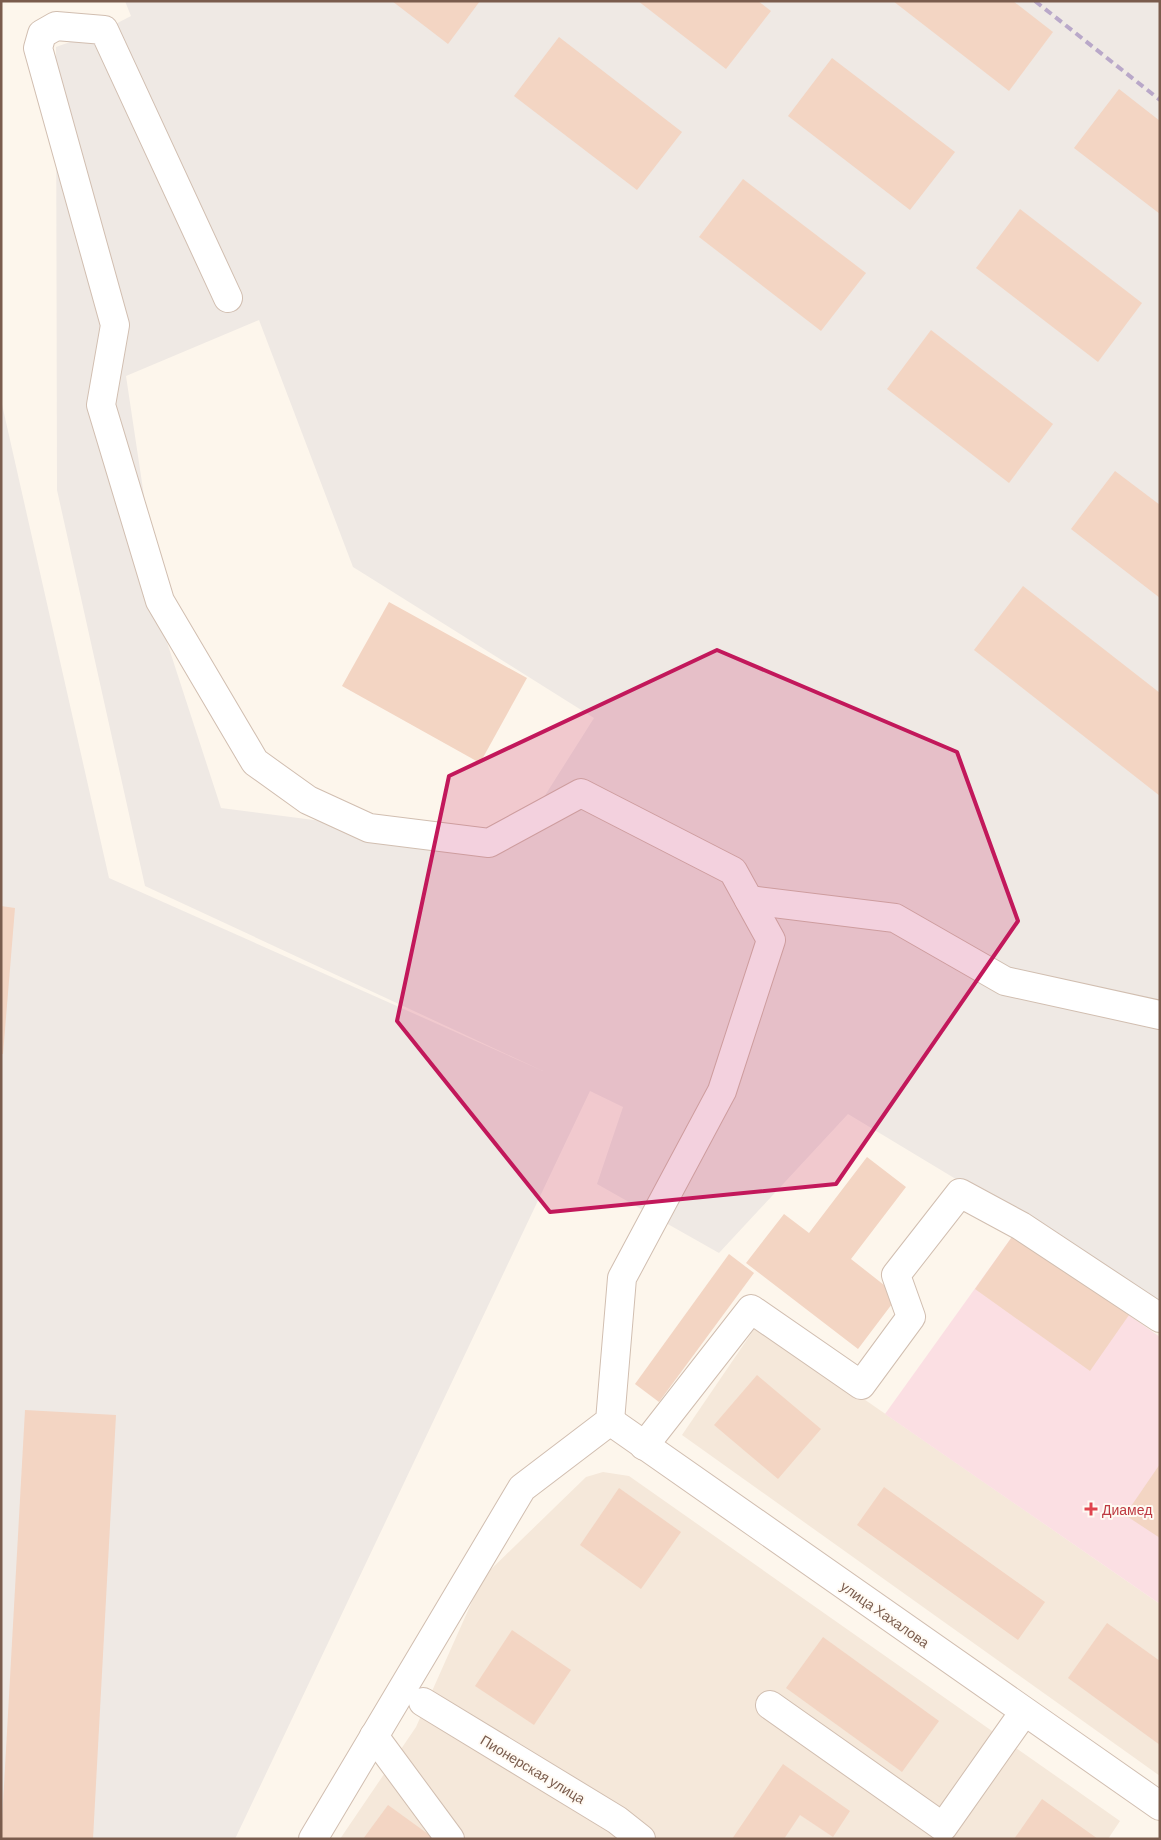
<svg xmlns="http://www.w3.org/2000/svg" width="1161" height="1840" font-family="Barlow,sans-serif">
	<rect width="100%" height="100%" fill="#fdf6ec"/>
	<g fill="#f5e8da">
		<polygon points="757,1325 1160,1604 1160,1776 682,1435"/>
		<polygon points="603,1472 629,1476 1120,1821 1108,1839 340,1839 416,1727 483,1577 586,1477"/>
	</g>
	<path fill="#efe9e4" fill-rule="evenodd" d="M125 1H1160V1302L848 1114 719 1253 597 1184 623 1107 590 1091 235 1839H1V400L109 878 543 1071 145 886 57 490 56 47 104 30 131 16ZM259 320 353 567 594 718 513 846 221 808 165 636 126 376Z"/>
	<polygon fill="#fbdfe3" points="1014,1234 1160,1337 1160,1604 885,1414"/>
	<g fill="#f3d5c3">
		<polygon points="392,1 480,1 448,44"/>
		<polygon points="638,1 758,1 771,11 726,69"/>
		<polygon points="893,1 1013,1 1053,32 1009,91"/>
		<polygon points="559,37 682,132 637,190 514,96"/>
		<polygon points="832,58 955,152 910,210 788,116"/>
		<polygon points="1119,89 1160,121 1160,214 1074,148"/>
		<polygon points="743,179 866,273 821,331 699,237"/>
		<polygon points="1020,209 1142,303 1098,362 976,268"/>
		<polygon points="931,330 1053,424 1009,483 887,389"/>
		<polygon points="1115,471 1160,505 1160,598 1071,529"/>
		<polygon points="1023,586 1160,693 1160,796 974,650"/>
		<polygon points="389,602 527,678 480,763 342,686"/>
		<polygon points="1,906 15,908 3,1054 1,1054"/>
		<polygon points="867,1157 906,1187 851,1259 898,1296 858,1349 746,1263 784,1214 809,1233"/>
		<polygon points="1014,1234 1129,1315 1090,1371 975,1289"/>
		<polygon points="729,1254 754,1273 659,1402 635,1384"/>
		<polygon points="757,1375 821,1429 778,1479 714,1425"/>
		<polygon points="25,1410 116,1415 93,1839 1,1839"/>
		<polygon points="1160,1464 1160,1538 1125,1515"/>
		<polygon points="884,1487 1045,1602 1018,1640 857,1525"/>
		<polygon points="619,1488 681,1532 641,1589 580,1545"/>
		<polygon points="1107,1623 1160,1661 1160,1745 1068,1678"/>
		<polygon points="512,1630 571,1670 534,1725 475,1686"/>
		<polygon points="823,1637 939,1721 902,1772 786,1688"/>
		<polygon points="783,1764 850,1811 833,1837 800,1815 784,1839 732,1839"/>
		<polygon points="1042,1799 1098,1839 1014,1839"/>
		<polygon points="388,1805 435,1839 363,1839"/>
	</g>
	<g fill="none" stroke-linecap="round" stroke-linejoin="round">
		<g stroke="#d1beb0" stroke-width="30">
			<g id="minor">
				<polyline points="228,298 104,30 56,26 42,34 38,48 115,325 101,405 160,601 255,762 308,800 369,828 489,843 581,793 733,871 771,940 722,1091 622,1278 610,1421 522,1488 313,1839"/>
				<polyline points="749,900 895,918 1005,981 1160,1015"/>
				<polyline points="610,1421 1160,1806"/>
				<polyline points="644,1446 751,1309 861,1385 911,1317 896,1275 960,1193 1021,1226 1160,1318"/>
				<polyline points="423,1702 617,1820 641,1839"/>
				<polyline points="770,1705 943,1827 1024,1712"/>
				<polyline points="374,1736 450,1839"/>
			</g>
		</g>
		<use href="#minor" stroke="#fff" stroke-width="28"/>
		<polyline stroke="#b9a8c9" stroke-width="4" stroke-dasharray="8 5" stroke-linecap="butt" points="1035,1 1160,100"/>
	</g>
	<path fill="#c2185b" fill-opacity="0.2" stroke="#c2185b" stroke-width="4" stroke-linejoin="round" d="M717 650 957 752 1018 921 836 1184 550 1212 397 1021 449 776Z"/>
	<path fill="#e0444e" stroke="#fffaf3" stroke-width="2" d="M1088.5 1501.5h5v5h5v5h-5v5h-5v-5h-5v-5h5z"/>
	<g text-anchor="middle" dominant-baseline="central" stroke-width="4" stroke-linejoin="round" paint-order="stroke">
		<g font-size="14" fill="#be3a42" stroke="#fffaf3" text-anchor="start">
			<text x="1102" y="1509">Диамед</text>
		</g>
		<g font-size="14" fill="#7a5c4d" stroke="#fffaf3">
			<text transform="translate(885 1614) rotate(35)">улица Хахалова</text>
			<text transform="translate(533 1769) rotate(31)">Пионерская улица</text>
		</g>
	</g>
	<rect width="1161" height="1840" fill="none" stroke="#7a5c4d" stroke-width="5"/>
</svg>
